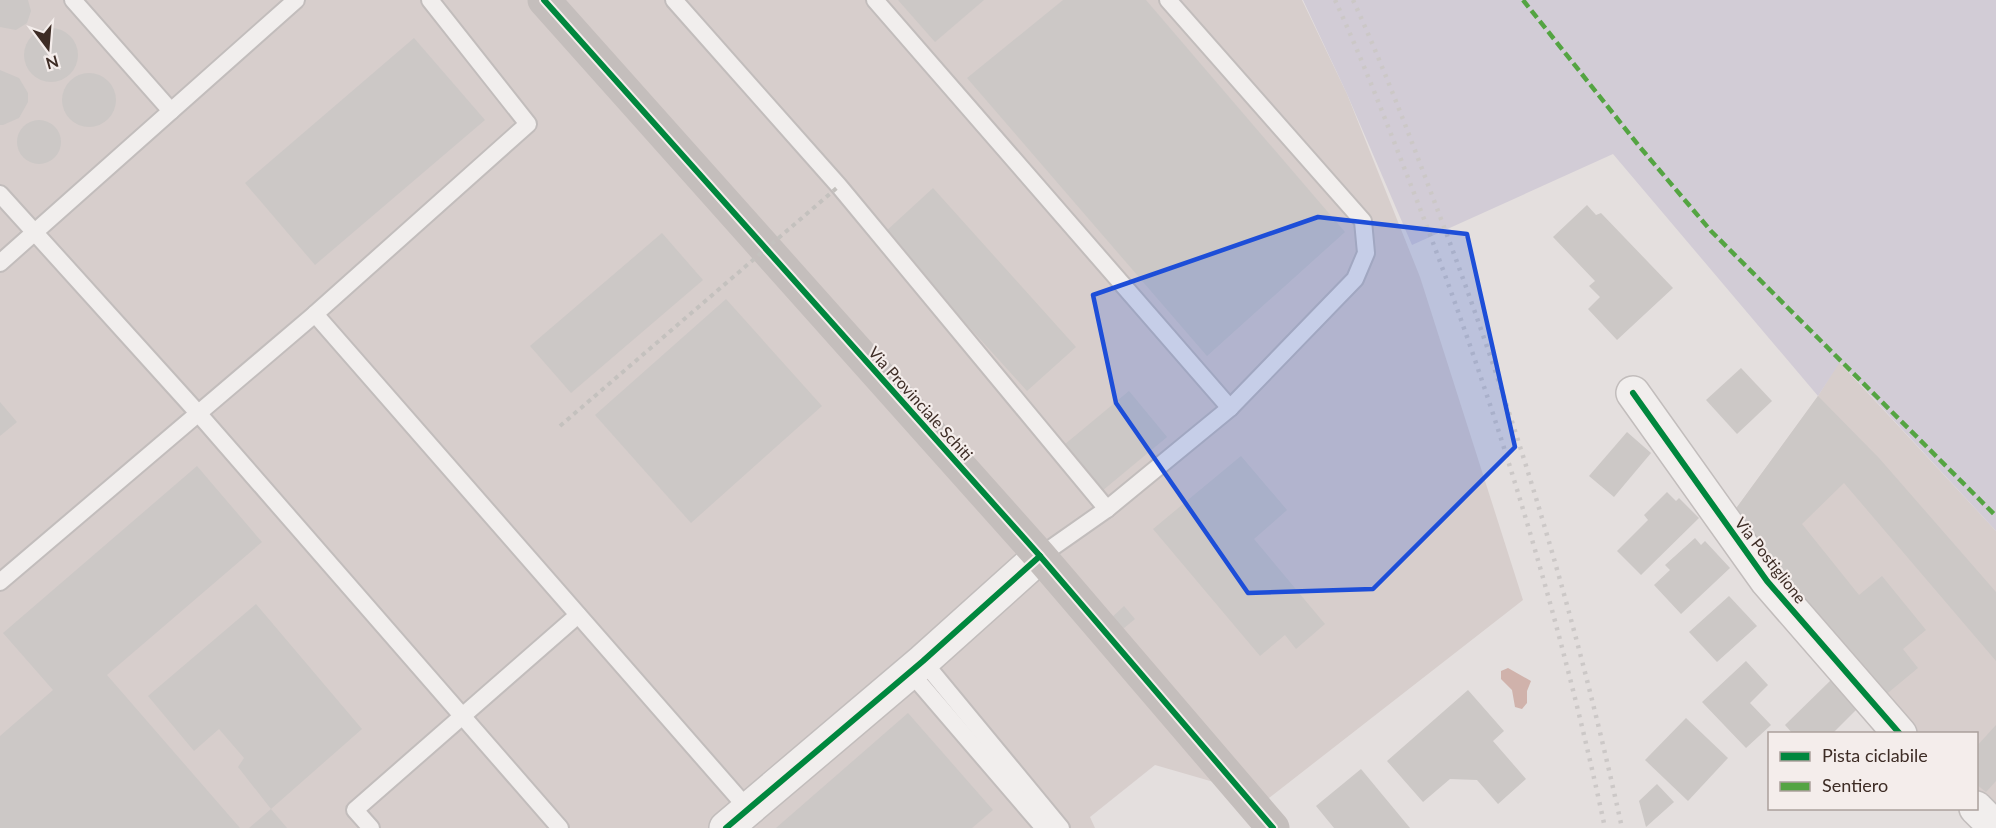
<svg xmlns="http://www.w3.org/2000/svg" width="1996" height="828" font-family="Lato,sans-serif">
	<rect width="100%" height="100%" fill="#e4dfde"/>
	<g fill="#d7cecc">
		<polygon points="0,0 1302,0 1347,94 1420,277 1523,600 1269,798 1155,765 1090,817 1095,828 0,828"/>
		<polygon points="1839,362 1996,531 1996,814 1977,795 1976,734 1915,733 1732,514 1818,396"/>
	</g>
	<polygon fill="#d2ccd6" points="1303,0 1996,0 1996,531 1840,362 1818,396 1613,154 1412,245 1347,94"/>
	<polygon fill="#d0b2ab" points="1508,668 1531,681 1527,691 1527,703 1522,709 1515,707 1512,690 1501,679 1501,671"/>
	<g fill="#ccc8c6">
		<polygon points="0,0 28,0 31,11 27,23 16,30 0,27"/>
		<polygon points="898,0 984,0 935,42"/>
		<polygon points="1063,0 1146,0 1345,232 1207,356 967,78"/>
		<circle cx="51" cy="55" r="27"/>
		<polygon points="414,38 485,120 315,265 245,183"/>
		<polygon points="0,70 19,78 28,93 28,102 19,118 3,125 0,125"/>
		<circle cx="89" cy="100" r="27"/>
		<circle cx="39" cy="142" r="22"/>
		<polygon points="933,188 1076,347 1027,391 884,233"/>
		<polygon points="1587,205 1596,215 1601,213 1673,288 1617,340 1588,309 1600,297 1589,286 1595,281 1553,237"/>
		<polygon points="662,233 703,280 571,393 530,346"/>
		<polygon points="726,299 822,406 691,523 595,415"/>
		<polygon points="1741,368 1772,401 1737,434 1706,400"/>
		<polygon points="1129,391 1167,437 1102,491 1064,445"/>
		<polygon points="1818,396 1879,458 1996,592 1996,661 1844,483 1802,524 1859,595 1882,576 1926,630 1903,649 1918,668 1883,697 1732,514"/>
		<polygon points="0,402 17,422 0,436"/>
		<polygon points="1627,432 1651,453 1614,497 1589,476"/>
		<polygon points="1241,456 1287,510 1254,539 1325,624 1296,649 1285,635 1260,656 1153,529"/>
		<polygon points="197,466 262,542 107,675 240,828 0,828 0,736 53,690 3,633"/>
		<polygon points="1667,492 1676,501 1679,498 1699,518 1641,575 1617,551 1648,520 1644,515"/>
		<polygon points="1695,538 1701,545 1705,541 1730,568 1681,614 1654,585 1670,570 1665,565"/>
		<polygon points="1729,596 1757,626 1717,662 1689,632"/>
		<polygon points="256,604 362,729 271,809 238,767 244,758 219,729 194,751 148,696"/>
		<polygon points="1124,606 1135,619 1118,633 1108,621"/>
		<polygon points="1746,661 1768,685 1750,703 1771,725 1746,748 1702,702"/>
		<polygon points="1831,680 1858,708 1832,734 1793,734 1785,725"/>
		<polygon points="1468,690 1504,731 1493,741 1526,779 1498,804 1477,780 1450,779 1423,802 1387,761"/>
		<polygon points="908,713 993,810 972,828 776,828"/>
		<polygon points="1686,718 1728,758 1688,801 1645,760"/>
		<polygon points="1996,725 1996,781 1986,792 1976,784 1976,747"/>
		<polygon points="1361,769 1410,828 1334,828 1316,806"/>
		<polygon points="1657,784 1674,802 1646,827 1639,801"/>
		<polygon points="271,809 287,828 249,828"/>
	</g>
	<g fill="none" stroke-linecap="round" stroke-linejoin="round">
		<g stroke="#c2bdbc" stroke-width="20">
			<g id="lane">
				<polyline points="73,0 171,111"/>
				<polyline points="674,0 839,186 1107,509"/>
				<polyline points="875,0 1230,408"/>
				<polyline points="0,194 198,413 560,828"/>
				<polyline points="0,263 296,0"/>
				<polyline points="315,314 748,809"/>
				<polyline points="1040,556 1107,509 1230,408 1355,279 1366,253 1363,221 1168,0"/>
				<polyline points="0,582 315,314 528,124 430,0"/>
				<polyline points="923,661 1061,828"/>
				<polyline points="910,672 1044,828"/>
				<polyline points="371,828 355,810 578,615"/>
			</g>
		</g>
		<g stroke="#c2bdbc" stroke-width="36">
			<g id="street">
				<polyline points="1633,393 1767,581 1900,734"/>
				<polyline points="1976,808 1996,828"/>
				<polyline points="726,828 923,661 1040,556"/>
			</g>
		</g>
		<use href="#lane" stroke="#f1eeed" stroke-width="16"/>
		<use href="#street" stroke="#f1eeed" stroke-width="33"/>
		<polyline stroke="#c4bebc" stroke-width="33" points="544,0 1040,556 1273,828"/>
		<g stroke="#ccc8c7" stroke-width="4.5" stroke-dasharray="3 6" stroke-linecap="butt">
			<path d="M1335 0C1364 63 1389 129 1414 193 1494 399 1559 612 1605 828"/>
			<path d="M1353 0C1386 72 1413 145 1441 219 1516 418 1577 621 1622 828"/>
		</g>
		<polyline stroke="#c4c1be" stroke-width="4" stroke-dasharray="4.5 4.5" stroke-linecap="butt" points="560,426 839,186"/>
		<polyline stroke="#54a442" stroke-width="4.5" stroke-dasharray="9 4.5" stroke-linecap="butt" points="1523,0 1639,146 1711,231 1996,516"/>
		<g stroke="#f4edeb" stroke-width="10">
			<g id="cycleway">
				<polyline points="544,0 1040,556 1273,828"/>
				<polyline points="1633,393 1767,581 1900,734"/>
				<polyline points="726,828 923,661 1040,556"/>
			</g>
		</g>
		<use href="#cycleway" stroke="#00873e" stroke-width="6"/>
	</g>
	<path fill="#1d4ed8" fill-opacity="0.2" stroke="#1d4ed8" stroke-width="4.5" stroke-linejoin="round" d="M1318 217 1467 234 1515 447 1373 589 1248 593 1116 403 1093 295Z"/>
	<g text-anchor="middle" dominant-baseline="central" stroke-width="4.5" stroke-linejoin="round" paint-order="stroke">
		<g font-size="16" fill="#3d2c25" stroke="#f4edeb">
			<text transform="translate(921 403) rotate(48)">Via Provinciale Schiti</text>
			<text transform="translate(1771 560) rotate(52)">Via Postiglione</text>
		</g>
	</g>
	<rect x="1768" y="732" width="210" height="78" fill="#f4edeb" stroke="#aba09c" stroke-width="1.5"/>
	<rect x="1780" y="752" width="30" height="9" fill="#00873e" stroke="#aba09c" stroke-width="1.5"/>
	<text x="1822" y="762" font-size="18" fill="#3d2c25">Pista ciclabile</text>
	<rect x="1780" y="782" width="30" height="9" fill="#54a442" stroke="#aba09c" stroke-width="1.5"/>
	<text x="1822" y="792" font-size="18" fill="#3d2c25">Sentiero</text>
	<g transform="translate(48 48) rotate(164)" stroke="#f4edeb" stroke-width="4.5" paint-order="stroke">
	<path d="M0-4.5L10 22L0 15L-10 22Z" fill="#3d2c25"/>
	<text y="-9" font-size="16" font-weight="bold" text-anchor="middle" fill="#3d2c25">N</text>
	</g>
</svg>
